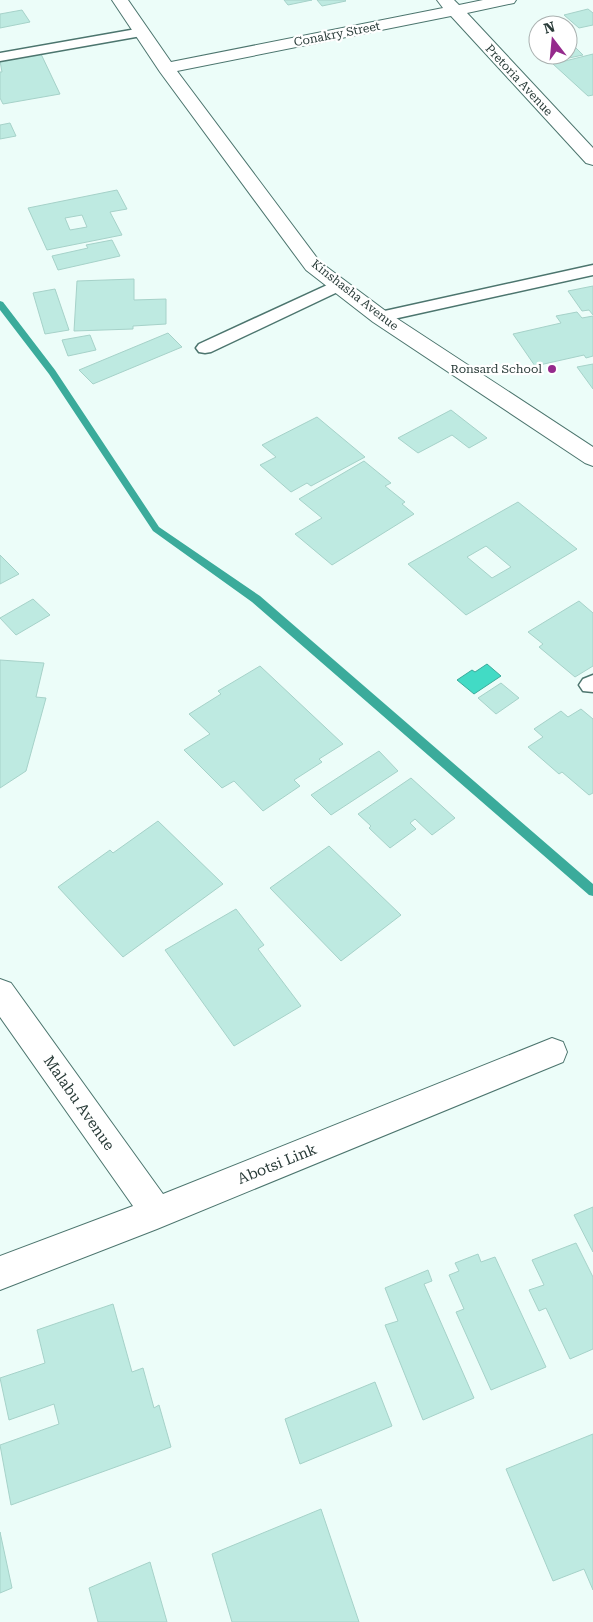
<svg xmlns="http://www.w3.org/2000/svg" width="593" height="1622" font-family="'Roboto Serif',serif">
	<rect width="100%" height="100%" fill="#ecfdf9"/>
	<polygon fill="#42dbc5" stroke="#3bab9b" points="487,664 501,676 474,694 457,680 472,670 475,672"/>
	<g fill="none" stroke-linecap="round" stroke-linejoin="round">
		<polygon fill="#3bab9b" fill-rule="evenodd" points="0,301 3,302 55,370 159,527 260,596 593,884 593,896 589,895 252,602 153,531 49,374 0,310"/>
	</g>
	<g fill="#beeae1" stroke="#a6d2c9" fill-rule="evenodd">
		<polygon points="284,0 312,0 288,5"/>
		<polygon points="317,0 345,0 346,1 322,6"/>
		<polygon points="588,9 593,13 593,25 579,28 564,15"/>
		<polygon points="22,10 30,22 0,28 0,14"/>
		<polygon points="572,44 583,55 550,62 543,55 568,55 568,45"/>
		<polygon points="41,54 60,94 3,104 0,98 0,72 2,72 0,61"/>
		<polygon points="593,54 593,95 588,96 553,64"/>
		<polygon points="10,123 16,136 0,139 0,125"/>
		<path d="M117 190 127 209 110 212 122 235 47 250 28 208ZM82 215 87 227 70 230 65 218Z"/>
		<polygon points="112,240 120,256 58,270 52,256 88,248 86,245"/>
		<polygon points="134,279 134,300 166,299 166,324 133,326 133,329 74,331 77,281"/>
		<polygon points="593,286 593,315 589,310 582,311 568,291"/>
		<polygon points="55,289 69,330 45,334 33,293"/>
		<polygon points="577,312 582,318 593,316 593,356 586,358 584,355 535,366 513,334 561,323 556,316"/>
		<polygon points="168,333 182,347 93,384 79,370"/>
		<polygon points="90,335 96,350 68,356 62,340"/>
		<polygon points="593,364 593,389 577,367"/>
		<polygon points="451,410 487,438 469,448 452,435 418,453 398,438"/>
		<polygon points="317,417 365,457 311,486 307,483 291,492 260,465 276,457 262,445"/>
		<polygon points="364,461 391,483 385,486 405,502 402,504 414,514 332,565 295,534 322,518 299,499"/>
		<path d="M518 502 577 549 466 615 408 564ZM486 546 511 567 492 578 467 557Z"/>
		<polygon points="0,555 19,574 0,584"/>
		<polygon points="33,599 50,615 16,635 0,618"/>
		<polygon points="579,601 593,613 593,666 575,677 539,647 543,644 528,632"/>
		<polygon points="0,660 44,663 36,697 46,698 26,771 0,788"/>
		<polygon points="260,666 343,744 319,759 322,762 294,780 300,786 263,811 234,781 222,788 184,750 210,734 189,714 221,694 218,691"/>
		<polygon points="501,683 519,698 496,714 478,698"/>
		<polygon points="581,709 593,719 593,793 589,795 562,772 559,774 528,747 543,737 534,729 561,711 568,717"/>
		<polygon points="379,751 398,771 331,815 311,795"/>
		<polygon points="411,778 455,818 432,835 415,819 410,823 416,829 390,848 369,828 371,826 358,814"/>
		<polygon points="158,821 223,884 123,957 58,887 110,850 113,853"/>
		<polygon points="329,846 401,915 341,961 270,888"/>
		<polygon points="236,909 264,945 258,949 301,1006 234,1046 165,950"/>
		<polygon points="593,1207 593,1252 574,1215"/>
		<polygon points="576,1243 593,1277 593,1349 570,1359 546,1308 539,1311 529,1290 544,1285 532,1260"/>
		<polygon points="478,1254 481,1262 495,1257 546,1367 491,1390 456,1312 464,1309 449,1275 459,1271 455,1263"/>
		<polygon points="428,1270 432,1281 424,1284 474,1398 423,1420 385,1325 398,1321 385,1288"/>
		<polygon points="113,1304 132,1372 143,1368 154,1408 159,1405 171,1447 11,1505 0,1445 59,1424 54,1404 9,1420 0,1378 45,1363 37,1330"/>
		<polygon points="375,1382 392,1426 300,1464 285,1419"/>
		<polygon points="593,1434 593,1590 584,1569 553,1581 506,1469"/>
		<polygon points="321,1509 359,1622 232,1622 212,1554"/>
		<polygon points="0,1532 12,1588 0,1593"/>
		<polygon points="150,1562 167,1622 98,1622 89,1588"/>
	</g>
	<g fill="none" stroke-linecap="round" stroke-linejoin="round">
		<g stroke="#4c756e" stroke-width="3">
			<g id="service">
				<polygon points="142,28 149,32 147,35 0,61 0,53"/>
				<polygon points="593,265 593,275 380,322 374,321 371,317 374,313 380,312"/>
				<polygon points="338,280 344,281 346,285 344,289 211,352 205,353 199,352 196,348 199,344"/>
				<polygon points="593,675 593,692 583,691 579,685 583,679"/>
			</g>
		</g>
		<g stroke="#4c756e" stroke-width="2">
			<g id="minor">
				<polygon points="112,0 128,0 171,62 443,8 437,0 454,0 459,5 483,0 516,0 514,3 467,13 593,148 593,165 586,163 451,16 177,71 320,262 387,312 593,447 593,466 585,463 373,322 306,270 160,72"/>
				<polygon points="0,979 11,983 163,1194 552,1038 563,1042 567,1052 563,1062 157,1229 0,1290 0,1256 133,1206 0,1017"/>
			</g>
		</g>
		<use href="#service" fill="#fff" fill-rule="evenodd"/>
		<use href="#minor" fill="#fff" fill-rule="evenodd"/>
	</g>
	<circle fill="#952a8c" stroke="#fff" stroke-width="2" cx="552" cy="369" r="5"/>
	<g text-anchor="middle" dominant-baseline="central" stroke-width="4.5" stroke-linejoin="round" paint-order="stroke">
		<g font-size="12" fill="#2a3c39" stroke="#fff">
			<text transform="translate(337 34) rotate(-11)">Conakry Street</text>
			<text transform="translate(519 80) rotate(47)">Pretoria Avenue</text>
			<text transform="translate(355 295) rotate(38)">Kinshasha Avenue</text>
		</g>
		<g font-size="12" fill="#2a3c39" stroke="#fff" text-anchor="end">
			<text x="542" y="369">Ronsard School</text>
		</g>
		<g font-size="15" fill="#2a3c39" stroke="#fff">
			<text transform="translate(79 1103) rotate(55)">Malabu Avenue</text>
			<text transform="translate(277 1164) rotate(-22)">Abotsi Link</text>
		</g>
	</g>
	<g transform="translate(553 40) rotate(344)"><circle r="24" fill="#ffffff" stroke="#aab1b0"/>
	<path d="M0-4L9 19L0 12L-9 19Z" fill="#952a8c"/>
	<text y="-8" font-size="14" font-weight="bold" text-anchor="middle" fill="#2a3c39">N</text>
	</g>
</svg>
